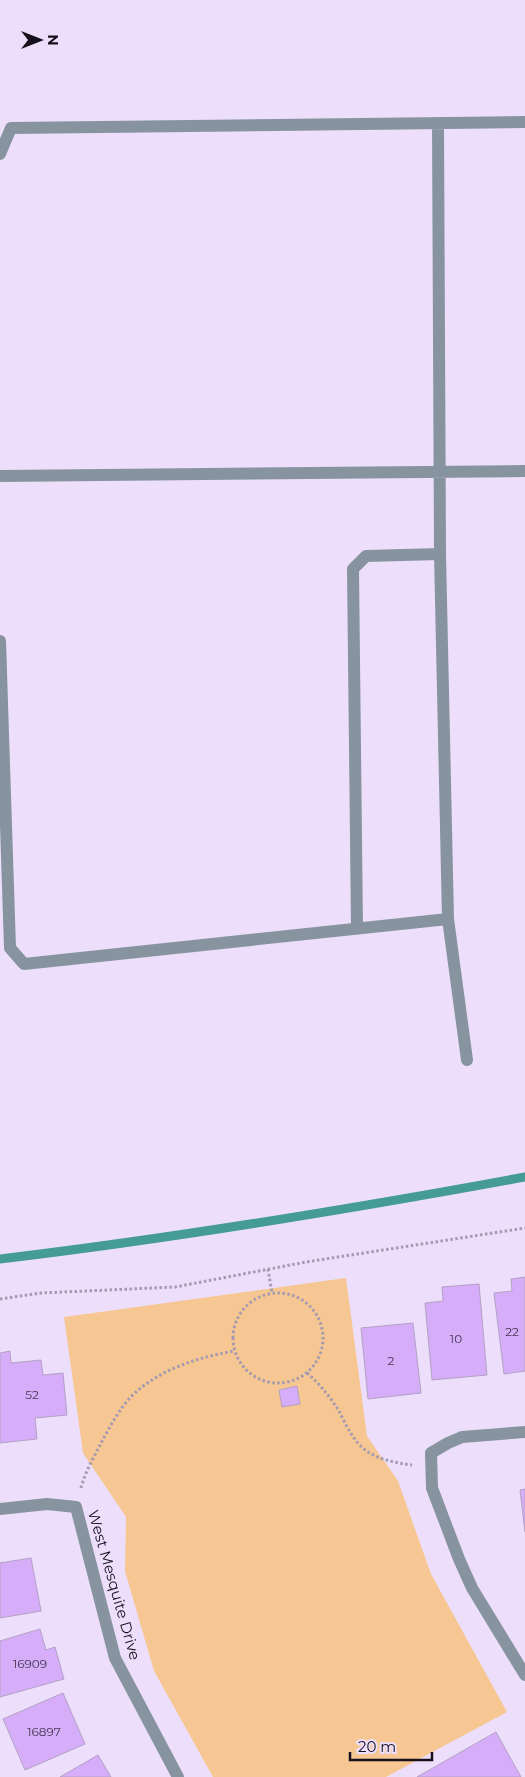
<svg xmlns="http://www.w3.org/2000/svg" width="525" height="1777" viewBox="0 0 525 1777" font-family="Montserrat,sans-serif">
<rect width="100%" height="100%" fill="#eddffb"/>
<path fill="#f7c793" d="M346 1278 367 1436 398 1481 431 1574 507 1712 386 1777H213L154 1671 125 1571 126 1517 83 1453 64 1317Z"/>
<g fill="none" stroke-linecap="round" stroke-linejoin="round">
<path stroke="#449b98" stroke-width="9" d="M0 1259C176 1238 351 1209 525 1177"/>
</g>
<path fill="#d5adf9" stroke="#b3a2c4" d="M525 1277V1371L504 1374 494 1293 512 1291 511 1279Z
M479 1284 487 1375 432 1380 425 1303 443 1301 442 1287Z
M413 1323 421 1393 368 1399 361 1328Z
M10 1351 11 1363 41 1360 43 1375 63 1373 67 1415 35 1418 37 1439 0 1443V1353Z
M297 1386 300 1404 282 1407 279 1390Z
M525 1489V1532L520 1490Z
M31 1558 41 1611 0 1618V1563Z
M40 1629 46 1650 55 1647 64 1679 0 1697V1641Z
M63 1693 85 1744 25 1770 3 1719Z
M496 1732 521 1777H417Z
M98 1755 111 1777H60Z"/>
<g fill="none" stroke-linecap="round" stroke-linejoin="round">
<path stroke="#a59ab0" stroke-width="3" stroke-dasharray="2.5 2.5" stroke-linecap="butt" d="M268 1269 272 1293
M233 1338a45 45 0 1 1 90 0a45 45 0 1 1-90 0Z
M0 1299 41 1293 175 1287 306 1262 525 1228
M307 1373C320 1384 330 1397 339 1411 346 1425 354 1443 368 1452 381 1460 396 1463 412 1465
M81 1488C85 1472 94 1457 101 1443 111 1425 121 1405 136 1392 163 1368 200 1357 234 1351"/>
<path stroke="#8794a0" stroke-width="12" d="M438 123 440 554 448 919 467 1060
M0 154 11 128 525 122
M0 476 525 471
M0 641 10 948 24 964 448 919
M357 928 353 569 366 556 440 554
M525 1432 462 1437 448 1443 431 1453 432 1488 459 1559 472 1588 525 1675
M0 1509 47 1504 76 1507 115 1658 178 1777"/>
</g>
<g text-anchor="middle" stroke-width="4" stroke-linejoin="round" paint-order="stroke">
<g font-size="12" fill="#463753">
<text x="512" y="1336">22</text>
<text x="456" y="1343">10</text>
<text x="391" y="1365">2</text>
<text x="32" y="1399">52</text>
<text x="30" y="1668">16909</text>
<text x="44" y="1736">16897</text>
</g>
<g font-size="15" fill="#16101c" stroke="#eddffb">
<text transform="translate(114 1585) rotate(74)" y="5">West Mesquite Drive</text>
</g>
</g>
<g transform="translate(40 40) rotate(90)" stroke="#eddffb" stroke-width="4" paint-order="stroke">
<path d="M0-4L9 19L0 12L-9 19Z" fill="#16101c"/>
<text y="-8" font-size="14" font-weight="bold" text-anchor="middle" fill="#16101c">N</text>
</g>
<path d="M350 1752v8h82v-8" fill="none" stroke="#16101c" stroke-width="2.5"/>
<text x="358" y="1752" font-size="15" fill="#16101c" stroke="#eddffb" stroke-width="4" paint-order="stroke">20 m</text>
</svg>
